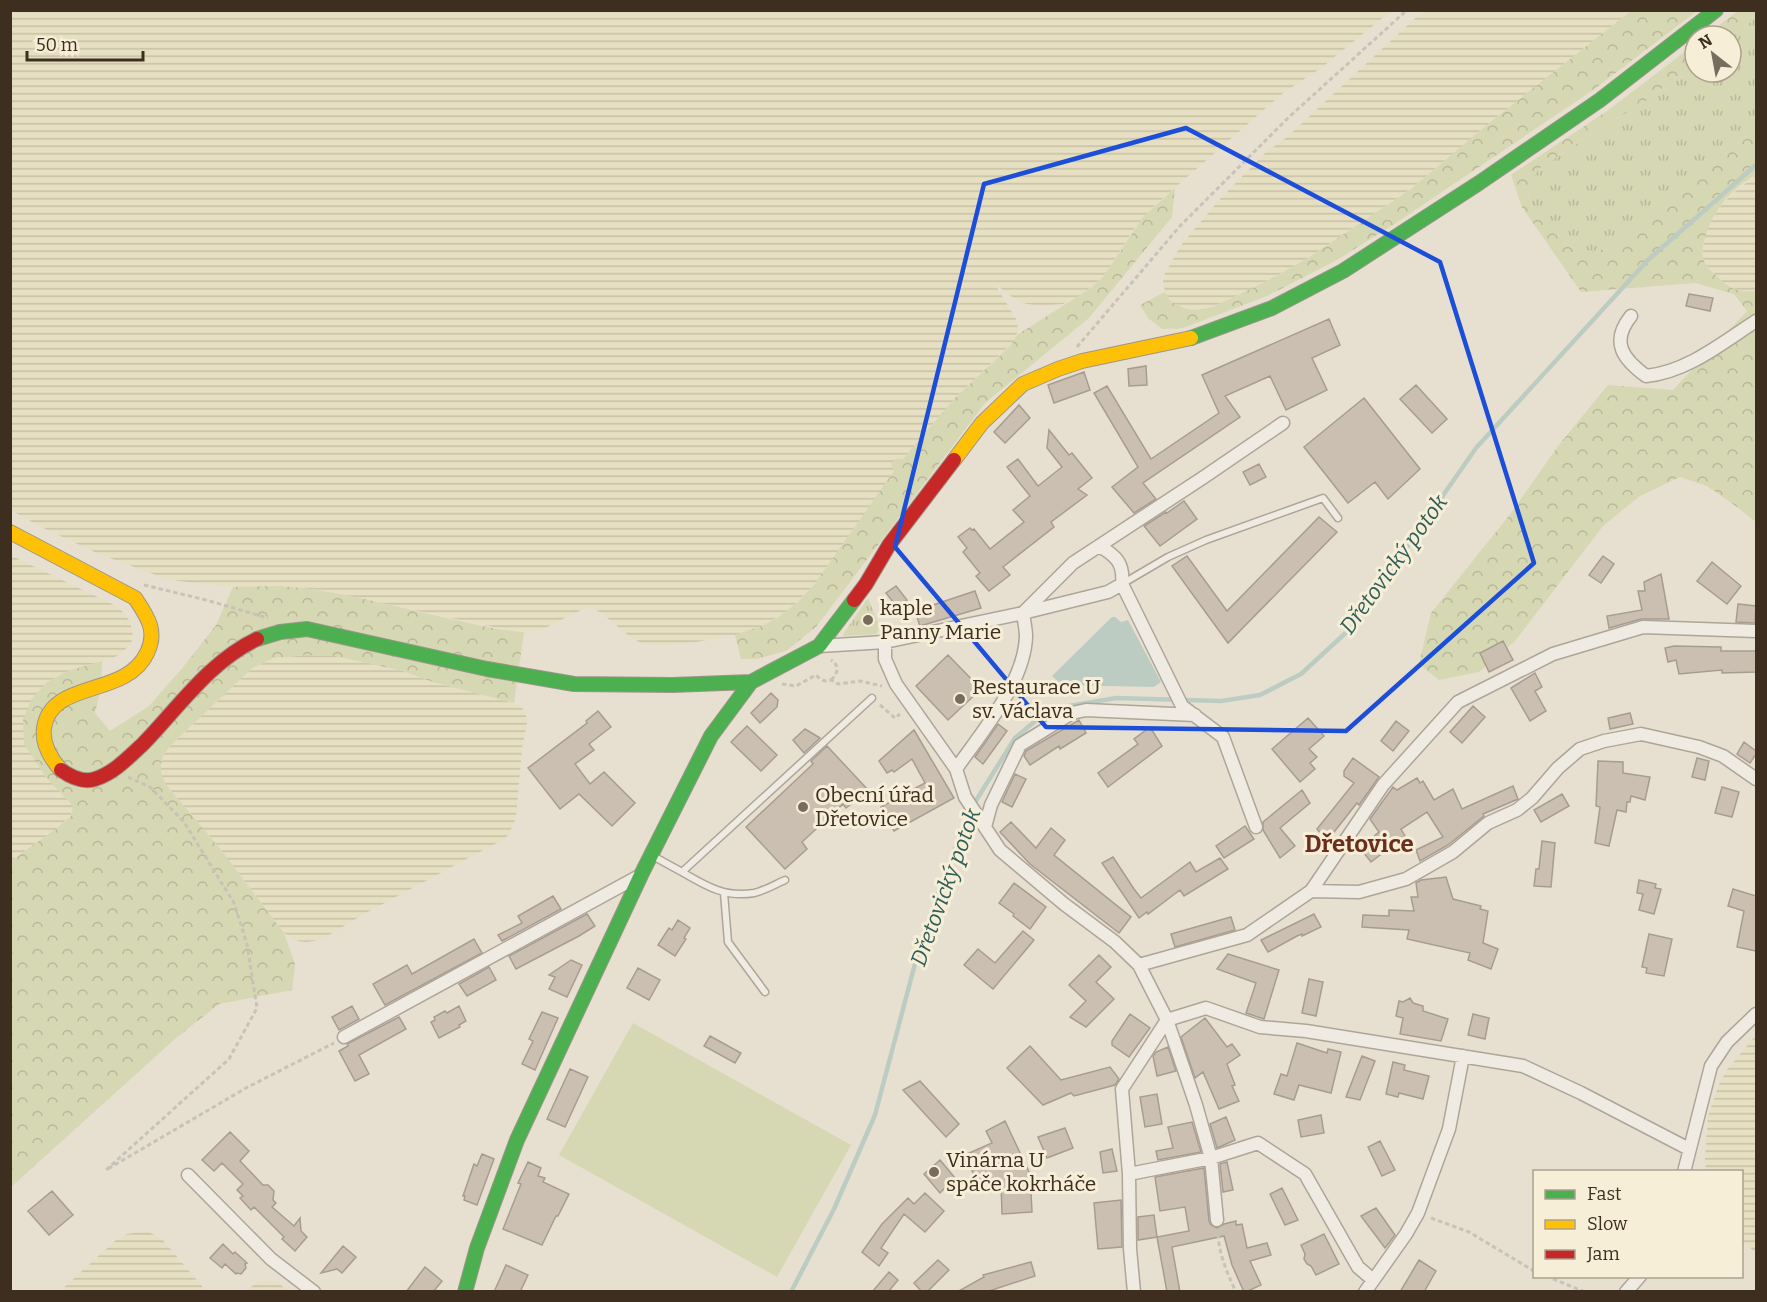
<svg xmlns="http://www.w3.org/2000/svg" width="1767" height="1302" viewBox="0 0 1767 1302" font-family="Bitter,serif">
<defs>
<pattern id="farmland-rules" width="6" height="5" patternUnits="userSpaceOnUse" patternTransform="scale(1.5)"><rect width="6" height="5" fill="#e6dfc2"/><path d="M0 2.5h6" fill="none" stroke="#c6c0a6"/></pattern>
<pattern id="grass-tufts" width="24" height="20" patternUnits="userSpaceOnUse" patternTransform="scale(1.5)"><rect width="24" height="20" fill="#d6d7b3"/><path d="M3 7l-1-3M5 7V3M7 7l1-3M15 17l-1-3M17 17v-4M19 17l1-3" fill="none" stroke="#b9b99a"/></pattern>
<pattern id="forest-crowns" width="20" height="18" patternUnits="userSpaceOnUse" patternTransform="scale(1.5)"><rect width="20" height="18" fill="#d6d7b3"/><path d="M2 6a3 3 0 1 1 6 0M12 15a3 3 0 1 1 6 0" fill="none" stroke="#b9b99a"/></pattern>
</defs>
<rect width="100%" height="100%" fill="#e7e0d1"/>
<path fill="url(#farmland-rules)" d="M1475 10 1631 11 1488 124 1411 189 1308 258 1269 280 1213 307 1195 310 1185 309 1170 301 1165 292 1163 282 1165 273 1181 245 1221 198 1265 153 1287 137 1423 11Z
M10 11H1391L1321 68 1283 93 1154 206 1134 229 1103 277 1083 294 1063 304 1039 306 1023 303 1012 297 995 284 1016 319 1018 329 1015 340 955 398 903 459 891 464 895 471 814 585 788 611 764 625 735 635 684 644 667 645H650L639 642 629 636 604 615 593 608 583 609 545 628 534 631H512L319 590 280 586 233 587 178 581 153 574 99 554 39 526 11 510Z
M1756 175V291L1749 292 1740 291 1721 281 1706 265 1703 258V246L1707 228 1718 209 1732 194Z
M10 555 112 604 120 609 130 621 133 636 131 643 121 654 110 659 68 671 65 797 73 806 71 815 57 828 11 861Z
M308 655 335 656 362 661 403 671 433 682 514 703 523 709 526 716 527 724 522 748 516 818 509 834 504 839 364 914 329 935 314 941 306 942 298 941 284 933 218 846 167 786 162 778 160 768 164 755 169 747 251 669 273 658Z
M1756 1035V1253L1742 1241V1172L1706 1171 1705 1159 1708 1116 1718 1087 1726 1071Z
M141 1232H149L162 1239 206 1291H60L117 1239 127 1234Z
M259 1281H271L278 1283 289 1291H245Z"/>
<path fill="url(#grass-tufts)" d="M1756 18V130L1701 172 1670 206 1655 218 1599 251 1584 252 1571 247 1551 231 1542 220 1535 211 1528 196 1530 181 1539 169 1599 129 1646 101 1695 62V72H1731V36Z
M868 598 879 625 877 634 842 636Z"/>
<path fill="url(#forest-crowns)" d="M1739 10 1756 11V18L1731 36H1705Z
M1631 11H1697L1593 90 1396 223 1337 260 1267 296 1183 328 1162 329 1148 318 1140 305 1165 292 1170 301 1186 309 1195 310 1213 307 1269 280 1308 258 1411 189 1488 124Z
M1695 44V62L1646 101 1599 129 1539 169 1530 181 1528 196 1535 211 1542 220 1551 231 1571 247 1584 252 1599 251 1655 218 1670 206 1701 172 1756 130V175C1732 188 1712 211 1705 238 1702 246 1701 257 1706 265 1709 270 1715 274 1719 278 1729 289 1742 293 1756 291V522L1737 507 1707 486 1680 477 1640 496 1603 526 1515 641 1479 672 1439 680 1419 664 1431 613 1511 513 1558 446 1608 385 1673 390 1747 311 1734 294 1695 283 1581 292 1522 207 1511 175 1607 111Z
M1175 188 1172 217 1089 318 985 403 816 627 786 651 757 659H741L735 635 764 625 777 618 798 602 814 585 894 471 891 464 895 459H903L955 398 1011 345 1017 335 1091 288 1103 277 1143 217Z
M280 586C340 590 397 608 456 620 478 625 501 631 524 632L514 703 433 682 403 671 335 656 308 655 273 658 251 669 169 747C159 761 158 771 167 786L218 846 284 933 295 964 292 990 219 1004 175 1039 11 1187V861L57 828 71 816 73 806 45 776 24 744 23 720 31 700 47 682 68 671 102 661 101 686 95 713 110 731 149 706 184 666 216 625 233 587Z"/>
<path fill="#d6d7b3" d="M633 1023 851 1145 777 1277 559 1155Z"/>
<path fill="#bcccc2" d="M1112 617H1115L1121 622 1128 620 1161 682 1154 687 1062 685 1052 676Z"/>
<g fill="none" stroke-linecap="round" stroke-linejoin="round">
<path stroke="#bcccc2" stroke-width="4.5" d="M791 1292 834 1209 875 1115 920 945 947 869 972 807 1015 738 1040 717 1069 706 1116 698 1221 701 1260 695 1301 674 1351 628 1476 448 1648 260 1756 165"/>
</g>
<path fill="#cbbfb2" stroke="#a89c90" stroke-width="1.5" d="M1689 294 1713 298 1710 311 1686 306Z
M1329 319 1340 345 1312 358 1327 390 1286 410 1270 376 1225 396 1240 417 1143 483 1156 499 1134 513 1112 487 1138 467 1094 393 1107 386 1151 459 1219 413 1202 375Z
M1146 366 1147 385 1129 386 1128 369Z
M1084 372 1090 390 1054 403 1048 385Z
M1416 385 1447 419 1432 433 1400 399Z
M1364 398 1420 469 1388 499 1375 482 1348 503 1304 447Z
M1019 405 1030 418 1005 443 994 432Z
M1049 430 1069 455 1072 453 1092 478 1078 489 1087 495 1051 522 1054 527 1003 567 1010 575 989 591 976 576 980 573 963 552 967 548 958 537 970 528 972 530 974 529 990 549 1024 522 1013 510 1030 496 1007 467 1018 459 1038 486 1062 467 1047 448Z
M1259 464 1266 477 1250 485 1243 472Z
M1184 501 1197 519 1160 546 1144 526 1166 512 1167 513Z
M1319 517 1337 532 1228 643 1172 566 1187 556 1227 611Z
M1603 556 1614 564 1601 583 1589 575Z
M1712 562 1741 586 1727 604 1697 581Z
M1661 574 1669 619H1641L1609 628 1607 616 1642 610 1638 591H1645L1644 582Z
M896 586 907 600 897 607 886 593Z
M975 591 981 608 920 626 915 611Z
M1738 604 1756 606 1755 623 1736 622Z
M1503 641 1513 660 1489 672 1480 653Z
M1674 646 1721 647V651H1756V672L1722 673V670L1679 674 1676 660 1668 662 1665 648Z
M948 655 981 689 948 720 916 686Z
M1535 673 1542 687 1535 691 1546 711 1530 721 1511 688Z
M771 693 778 700 777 707 760 723 751 713Z
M1473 706 1485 717 1462 743 1450 732Z
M598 711 611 727 589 744 594 750 575 764 590 784 604 772 635 803 612 826 579 794 560 809 528 768 587 723 586 721Z
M1630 713 1633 724 1610 729 1608 718Z
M1308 718 1324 736 1309 749 1317 757 1310 763 1315 769 1300 782 1272 749Z
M1079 720 1086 733 1060 749 1059 746 1030 765 1024 756 1026 751Z
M1396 721 1409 731 1393 751 1381 741Z
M998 724 1007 731 983 764 975 757Z
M747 726 777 755 761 771 731 742Z
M1150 727 1162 746 1108 787 1098 773 1138 744 1134 739Z
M805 729 820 738 804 753 793 740Z
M914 730 954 798 894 831 881 807 925 783 912 759 894 772 892 770 887 773 879 761Z
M1744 742 1756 751V754L1750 763 1737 754Z
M827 746 869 791 846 808 843 804 802 842 807 849 785 869 746 827 813 764 811 761Z
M1353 758 1379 777 1359 805 1357 803 1327 841 1317 829 1354 783 1344 776V771Z
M1697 758 1709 761 1705 780 1692 777Z
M1598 761 1623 762V773L1650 777 1645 800 1631 796 1630 802H1627L1626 812 1617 810 1609 846 1595 843 1600 807 1596 806Z
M1015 774 1026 779 1012 807 1002 802Z
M1417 778 1420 783 1423 781 1434 800 1453 789 1462 809 1513 786 1518 799 1483 814 1484 816 1448 845 1420 861 1416 850 1443 837 1427 812 1401 829 1405 836 1371 862 1360 848 1379 832 1370 819 1393 787 1397 790Z
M1722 787 1739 792 1732 817 1715 813Z
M1302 790 1310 803 1280 828 1295 846 1280 858 1263 830V822Z
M1562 794 1569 806 1541 822 1534 810Z
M1011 822 1036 848 1051 828 1065 840 1054 855 1131 917 1119 933 1030 864 1000 832Z
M1245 826 1254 839 1224 858 1216 846Z
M1542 841 1555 843 1551 887 1534 886 1536 869H1539Z
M1113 857 1134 889 1141 898 1190 862 1196 872 1220 858 1228 869 1184 896 1180 890 1148 914 1147 912 1139 918 1102 863Z
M1446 877 1453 899 1481 906 1480 909 1488 911 1483 943 1498 949 1491 969 1468 960 1470 953 1407 939 1409 930 1362 927 1363 915 1389 916V910L1414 911 1411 897H1418L1416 883 1421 880Z
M1639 880 1656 884 1655 888 1661 889 1654 914 1639 910 1643 894 1637 893Z
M1014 883 1046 907 1030 929 1013 916 1014 914 999 903Z
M1733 889 1756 896V951L1737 947 1744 911 1728 906Z
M553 896 561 909 502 941 498 935 522 923 518 916Z
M587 914 595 926 579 936 516 969 509 956Z
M1314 914 1321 927 1302 936V934L1297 936 1268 952 1261 940Z
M1231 917 1235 930 1175 947 1171 934Z
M678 920 690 928 684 938 686 939 675 956 658 945 669 928 672 930Z
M1023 931 1034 940 993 989 964 965 978 949 995 963Z
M1649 934 1672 939 1664 976 1646 973 1647 968 1642 967Z
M474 939 482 953 385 1005 373 984 407 965 412 974Z
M1228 954 1279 970 1264 1019 1246 1013 1256 983 1217 969Z
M1099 955 1111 967 1096 982 1114 999 1086 1027 1070 1017 1086 1001 1069 985Z
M571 960 582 965 567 997 549 989 555 977 549 975Z
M489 967 496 980 467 996 459 984Z
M638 968 660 980 649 1000 627 988Z
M1309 979 1323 982 1316 1016 1302 1013Z
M1410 998 1413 1003 1423 1006V1011L1448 1019 1441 1041 1400 1034 1403 1018 1396 1016 1399 1001 1403 1002Z
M352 1006 359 1019 339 1030 332 1017Z
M459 1006 466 1021 459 1025 460 1027 439 1038 431 1022 435 1020 434 1017 445 1011 447 1013Z
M542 1012 558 1018 535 1070 522 1064 533 1041 529 1039Z
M1130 1014 1150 1028 1129 1057 1112 1045V1041Z
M1473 1014 1489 1018 1485 1039 1468 1035Z
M399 1017 406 1029 359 1055 369 1074 355 1081 339 1051 348 1046 347 1044Z
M1205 1018 1227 1047 1232 1044 1240 1055 1227 1064 1235 1085 1232 1086 1239 1101 1219 1109 1203 1072 1195 1078 1181 1037Z
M710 1036 741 1053 735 1063 704 1046Z
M1297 1043 1327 1053 1328 1049 1341 1052 1331 1093 1299 1085 1294 1100 1274 1094 1281 1074 1287 1076Z
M1030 1046 1061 1080 1110 1067 1119 1079 1115 1085 1074 1096 1071 1093 1043 1105 1007 1068Z
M1168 1047 1176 1071 1157 1076 1153 1056 1156 1052Z
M1362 1056 1375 1061 1360 1100 1346 1097Z
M1393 1062 1405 1065 1404 1070 1429 1076 1423 1099 1399 1093 1398 1097 1386 1094Z
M570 1069 588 1077 565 1127 547 1119Z
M920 1081 959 1124 946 1137 903 1090Z
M1157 1094 1162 1124 1145 1127 1140 1097Z
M1321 1115 1324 1133 1301 1137 1298 1120Z
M1226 1117 1235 1140 1217 1148 1210 1124Z
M1005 1121 1030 1174 1032 1212 1002 1214 1001 1183 992 1187 989 1180 978 1184 967 1159V1154L992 1143 986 1131Z
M1192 1122 1201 1152 1158 1160 1156 1151 1173 1148 1168 1127Z
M1065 1128 1073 1148 1047 1158 1038 1137Z
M230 1132 249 1151 240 1161 263 1185H268L274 1191 273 1200 276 1203 272 1207 294 1226 300 1218 301 1231 307 1237 295 1251 282 1239 284 1237 254 1207 251 1210 240 1198 243 1196 237 1190 243 1184 222 1163 214 1171 202 1160Z
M1380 1141 1395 1170 1382 1176 1368 1147Z
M1112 1149 1117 1171 1103 1173 1100 1152Z
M482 1154 494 1159 477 1205 464 1200 465 1196H463L474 1164 477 1166Z
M940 1160 955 1178 940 1193 924 1174Z
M528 1162 541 1168 538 1176 545 1178 543 1182 569 1194 558 1216H556L542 1245 503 1229 521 1184 518 1183Z
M1227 1162 1233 1190 1223 1192 1220 1164Z
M1204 1168 1209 1221 1211 1225 1217 1228 1224 1224 1236 1221V1225L1242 1224 1247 1248 1267 1243 1271 1255 1250 1261 1261 1285 1246 1292H1244L1232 1265 1224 1236 1172 1247 1180 1292H1167L1157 1237 1189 1231 1185 1207 1160 1211 1155 1177Z
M1282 1188 1298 1220 1285 1225 1270 1194Z
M52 1191 73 1215 49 1235 28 1211Z
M925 1193 944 1211 925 1232 904 1214 881 1248 888 1253 879 1266 862 1252 882 1224 908 1198 914 1204Z
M1121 1200 1122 1247 1098 1249 1094 1203Z
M1376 1208 1395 1235 1385 1248 1361 1216Z
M1154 1215 1157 1237 1138 1240V1217Z
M1324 1234 1339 1264 1316 1275 1311 1266 1307 1264 1304 1259 1305 1254 1301 1245Z
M223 1244 233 1254 235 1252 247 1263 245 1264 246 1268 241 1274 237 1273 236 1274 225 1264 222 1268 210 1258Z
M343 1246 356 1257 342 1273 337 1269 321 1273Z
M938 1260 949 1270 927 1292H922L914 1283Z
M1419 1260 1436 1271 1424 1292H1400Z
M1031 1262 1035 1276 986 1292H957L984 1277 983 1275Z
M506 1265 528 1275 520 1292H494Z
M425 1267 442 1281 433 1292H406Z
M889 1272 898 1280 888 1292H872Z"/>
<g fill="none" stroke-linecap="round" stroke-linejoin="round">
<defs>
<path id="lane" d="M1122 584 1168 557 1206 540 1323 498 1338 518
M651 855 682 872 872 698
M682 872C706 886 725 898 754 893 764 891 776 884 785 880
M724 893 728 942 765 992"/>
<path id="street" d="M1631 316C1610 342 1623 359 1646 376 1687 372 1722 343 1756 321
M1099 546C1117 556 1124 564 1122 584
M885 642V659L896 684 956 769 965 797 1000 850 1064 904 1115 942 1139 965 1167 1020 1206 1008 1260 1027 1306 1031 1523 1066 1581 1093 1689 1149
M819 646 885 642 1023 613 1073 563 1204 477 1283 423
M956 769C981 733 1025 682 1026 636 1026 629 1024 621 1023 613L1108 592 1122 584 1182 706 1223 737 1256 827
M985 827 991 805 1020 745 1072 713 1086 710 1195 715
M1311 891 1359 892 1406 879 1453 852 1488 823 1517 810 1532 798 1558 768 1580 749 1604 741 1641 734 1699 747 1723 756 1756 779
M1139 965 1247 935 1311 891 1383 785 1458 702 1553 654 1643 627 1756 631
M1167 1020 1196 1105 1211 1158 1217 1220
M344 1037 641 875
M1684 1172 1711 1066 1727 1042 1756 1014
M1129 1174 1211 1158 1258 1143 1305 1174 1358 1267 1373 1280
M188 1175 271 1259 314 1292
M1134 1292 1130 1249 1129 1174 1122 1089 1167 1020
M1365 1292 1406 1234 1418 1213 1449 1129 1463 1056
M1626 1292 1640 1276"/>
<path id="fast" d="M1191 338 1272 308 1343 271 1479 183 1600 100 1716 10
M257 639 280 632 307 629 487 669 574 684 672 685 751 682
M465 1292 477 1248 517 1140 641 875 711 736 751 682 819 646 854 600"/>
<path id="slow" d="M954 460 982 423 1023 384 1058 369 1082 361 1191 338
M10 532 135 598C147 616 158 631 147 653 126 698 51 679 44 728 42 744 51 759 61 770"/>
<path id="jam" d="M854 600 866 584 889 545 954 460
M61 770C71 777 83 783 95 779 114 773 129 757 143 744 178 708 210 661 257 639"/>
</defs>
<use href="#lane" stroke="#ada599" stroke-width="9"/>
<use href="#street" stroke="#ada599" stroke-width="15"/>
<use href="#fast" stroke="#9c958a" stroke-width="16"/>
<use href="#slow" stroke="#9c958a" stroke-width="16"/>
<use href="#jam" stroke="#9c958a" stroke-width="16"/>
<path stroke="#c8c2b9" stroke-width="3" stroke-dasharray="4.5 3" stroke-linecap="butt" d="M1077 347 1180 226 1288 118 1407 10
M144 585 206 600 268 618
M831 680C838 674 840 665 831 660
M782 684 796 686 816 675 820 679 825 681 831 680 838 684 860 681 882 686
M880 705 895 718 900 714
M128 777 150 787 184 822 234 903 247 944 257 1008 229 1059 106 1170 246 1088 334 1043
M1431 1218 1469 1232 1534 1271
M1218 1234C1219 1254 1227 1273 1236 1292
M1546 1276 1585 1292"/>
<use href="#lane" stroke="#efebe3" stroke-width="6"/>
<use href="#street" stroke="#efebe3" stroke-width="12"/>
<use href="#fast" stroke="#4caf50" stroke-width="14"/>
<use href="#slow" stroke="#ffc107" stroke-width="14"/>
<use href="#jam" stroke="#c62828" stroke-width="14"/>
</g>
<path fill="none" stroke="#1d4ed8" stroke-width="4.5" stroke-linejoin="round" d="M1186 128 1440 262 1534 563 1346 731 1046 727 895 547 984 184Z"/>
<g fill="#786c5e" stroke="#f7eed8" stroke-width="2">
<circle cx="868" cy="620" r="6"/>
<circle cx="960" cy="699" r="6"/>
<circle cx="803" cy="807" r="6"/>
<circle cx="934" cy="1172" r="6"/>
</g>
<g text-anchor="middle" stroke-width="6" stroke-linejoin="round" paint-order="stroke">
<g font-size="21" fill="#3d2e20" stroke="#f7eed8" text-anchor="start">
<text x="880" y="615">kaple<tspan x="880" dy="24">Panny Marie</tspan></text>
<text x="972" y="694">Restaurace U<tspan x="972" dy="24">sv. Václava</tspan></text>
<text x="815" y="802">Obecní úřad<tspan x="815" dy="24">Dřetovice</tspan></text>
<text x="946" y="1167">Vinárna U<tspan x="946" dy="24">spáče kokrháče</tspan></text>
</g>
<g font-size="22" font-style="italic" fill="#2f5d5a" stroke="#f7eed8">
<text transform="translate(1393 564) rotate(-54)" y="8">Dřetovický potok</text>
<text transform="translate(945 887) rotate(-70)" y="8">Dřetovický potok</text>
</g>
<g font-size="24" font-weight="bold" fill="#6b2e1e" stroke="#f7eed8">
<text x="1359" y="852">Dřetovice</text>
</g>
</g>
<rect width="1767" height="1302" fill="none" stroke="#3d2e20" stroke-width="24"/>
<rect x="1533" y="1170" width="210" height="108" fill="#f7eed8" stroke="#ada18e" stroke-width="1.5"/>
<rect x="1545" y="1190" width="30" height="9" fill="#4caf50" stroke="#ada18e" stroke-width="1.5"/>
<text x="1587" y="1200" font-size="18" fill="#3d2e20">Fast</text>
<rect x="1545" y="1220" width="30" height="9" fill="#ffc107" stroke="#ada18e" stroke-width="1.5"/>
<text x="1587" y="1230" font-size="18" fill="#3d2e20">Slow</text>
<rect x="1545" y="1250" width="30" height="9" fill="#c62828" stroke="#ada18e" stroke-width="1.5"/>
<text x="1587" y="1260" font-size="18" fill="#3d2e20">Jam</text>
<g transform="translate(1713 54) rotate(329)"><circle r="28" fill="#f7eed8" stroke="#ada18e" stroke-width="1.5"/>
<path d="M0-4.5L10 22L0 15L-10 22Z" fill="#786c5e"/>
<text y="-9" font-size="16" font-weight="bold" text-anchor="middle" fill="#3d2e20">N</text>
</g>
<path d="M27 51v9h116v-9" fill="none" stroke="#3d2e20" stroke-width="3"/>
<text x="36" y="51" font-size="18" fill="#3d2e20" stroke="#f7eed8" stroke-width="4.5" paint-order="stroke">50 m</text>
</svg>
